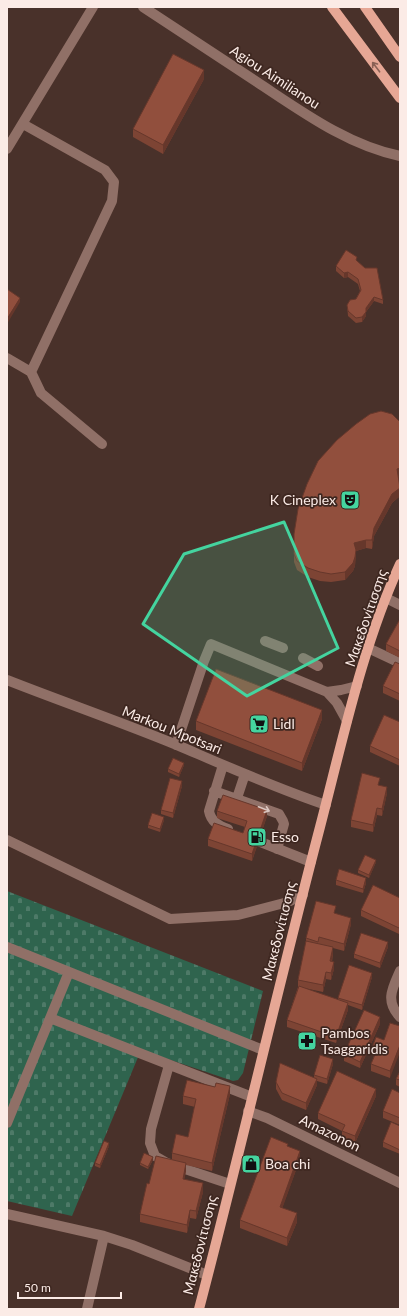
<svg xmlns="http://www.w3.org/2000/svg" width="407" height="1316" viewBox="0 0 407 1316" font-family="Lato,sans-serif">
<defs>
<pattern id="cemetery-stones" width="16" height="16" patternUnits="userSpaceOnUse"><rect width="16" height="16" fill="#2f644e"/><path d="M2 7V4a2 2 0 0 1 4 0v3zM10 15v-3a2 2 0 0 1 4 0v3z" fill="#4e7a68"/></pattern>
</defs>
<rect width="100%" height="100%" fill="#49312a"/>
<path fill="url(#cemetery-stones)" d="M7 891 263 991 243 1073 238 1080 233 1081 141 1050 72 1216 7 1201Z"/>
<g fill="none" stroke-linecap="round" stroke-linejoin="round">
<path stroke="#907067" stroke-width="10" d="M143 7C181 32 219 57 257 82 301 111 347 145 400 156
M23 124 105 170 114 182 112 201 31 372
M7 149 93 7
M7 358 31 372 41 393 102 444
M386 598 400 605
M265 641 283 648
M368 648 400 663
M303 658 318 666
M7 680C63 702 121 722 177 745 226 766 275 788 326 805
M327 692 341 690 357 686
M176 745 204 661 211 644 327 692 337 703 347 721
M223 765 209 811C211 822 219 826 228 829
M214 791 279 814 283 821 284 824 277 849
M237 798 245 774
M7 840 170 919 238 915 288 902 303 895
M258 841 311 862
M7 947 263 1050
M400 971C392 989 385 1001 400 1017
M50 1018 252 1097
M169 1065 151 1129 150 1143 155 1156 167 1163 230 1184
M248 1111 267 1118 400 1183
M7 1123 69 972
M7 1214 104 1236 132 1245 207 1275
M87 1309 104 1236"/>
<path stroke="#e6a795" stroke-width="10" d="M332 7 400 98
M365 7 400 57
M199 1309C241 1149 278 987 320 827 343 739 362 647 400 564"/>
</g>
<path fill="#7d4434" d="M204 79 163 154 133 137V129Z
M357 261 383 300V304L374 301 366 312V316L362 322 356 323 348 316 347 305 356 299 360 291 358 284 348 277 344 278 336 271V266Z
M400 422V476L398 477 399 482 400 485V496L392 503 374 536 372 549 366 548 356 551 355 566 353 571 345 580 331 582 320 581 308 577 297 570 294 562V534Z
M400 619V658L386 651V644Z
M400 664V701L383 693V686Z
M322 719 302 771 196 730V721Z
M400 722V766L370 752V746Z
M184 765 179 777 168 772V769Z
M379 785 387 793 382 816 377 815 373 832 351 827V820Z
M182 786 173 818 161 814V810Z
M217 811 267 816 252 861 208 846V839L243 833 245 827 217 818Z
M164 820 160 832 148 828V825Z
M376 862 369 878 358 873V870Z
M336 880 366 883 363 893 336 885Z
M400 898V932L399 934 361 916V910Z
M335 913 351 924 344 951 333 948V954L332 962 334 969 331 980 326 979 323 992 304 988 338 1000V998L372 977 362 1010 348 1005V1010L336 1043 287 1027V1020L298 987V980L306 942V938Z
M388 947 380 968 354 958V954Z
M390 1023V1078L371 1071V1064L374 1056 372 1055V1048L384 1040Z
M380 1024 360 1068 344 1061V1054Z
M333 1064 327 1084 317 1081V1085L306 1110 282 1100 276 1089V1082L314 1078V1075Z
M400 1071V1087L396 1085V1079Z
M400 1093V1125L383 1118V1111Z
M230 1094 212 1171 186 1165V1171L184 1179 203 1192 196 1219 190 1218 187 1233 140 1222V1214L172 1160V1153L188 1137 195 1107 183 1104V1096Z
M376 1096 355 1143 342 1137V1131L318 1119V1113Z
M400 1126V1154L383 1147V1142Z
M109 1146 100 1168 95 1166V1163Z
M288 1146 300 1159 282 1208 297 1222 287 1246 240 1228V1220Z
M153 1160 148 1169 140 1165V1163Z"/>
<path fill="#66372b" d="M204 70V79L163 154V145Z
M348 272V277L344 278V273Z
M374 297V301L366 312V308Z
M20 298V302L7 324V319Z
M366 312V316L362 322V317Z
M400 468V476L397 477V469Z
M400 488V496L392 503 374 536 372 549V540L374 528 392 494Z
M366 540V548L356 551 355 566 353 571 345 580V572L354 543Z
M322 710V719L302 771V763Z
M184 763V765L179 777V774Z
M182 781V786L173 818V813Z
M387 787V793L382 816V809Z
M377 808V815L373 832V825Z
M267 810V816L252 861V854Z
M164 817V820L160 832V829Z
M376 860V862L369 878V875Z
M366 878V883L363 893V889Z
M351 918V924L344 951V944Z
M400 926V932L399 934V928Z
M388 942V947L380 968V963Z
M333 947V954L330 968V961Z
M334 962V969L331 980V973Z
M326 972V979L323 992V985Z
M372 973V977L362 1010V1005Z
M348 1003V1010L336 1043V1037Z
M380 1017V1024L360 1068V1062Z
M400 1045V1052L390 1078V1071Z
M333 1059V1064L327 1084V1079Z
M317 1079V1085L306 1110V1103Z
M230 1086V1094L212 1171V1163Z
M376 1089V1096L355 1143V1136Z
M109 1143V1146L100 1168V1165Z
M300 1151V1159L280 1215V1207Z
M153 1157V1160L148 1169V1167Z
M186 1163V1171L183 1187V1179Z
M203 1183V1192L196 1219V1211Z
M190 1210V1218L187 1233V1225Z
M297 1213V1222L287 1246V1238Z"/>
<path fill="#914f3d" stroke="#66372b" d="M173 54 204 70 163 145 133 129Z
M346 250 357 257 356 260 365 268H377L383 300 374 297 366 308V312L362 317 356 318 348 311 347 305 350 300 356 299 361 290 358 279 348 272 344 273 336 266Z
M7 289 20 298 7 319Z
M381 411 392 414 400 422V468L397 469 400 488 392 494 374 528 372 540H366L354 543 356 550 355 557 353 563 345 572 331 574 320 572 308 568 297 561 294 554V534L298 509 307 484 318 461 337 440 356 424 370 414Z
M400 619V651L386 644Z
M395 662 400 664V694L383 686Z
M216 669 322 710 302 763 196 721Z
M384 715 400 722V760L370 746Z
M173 758 184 763 179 774 168 769Z
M362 773 380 778 378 785 387 787 382 809 377 808 373 825 351 820Z
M170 778 182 781 173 813 161 810Z
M223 795 267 810 252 854 208 839 214 823 243 833 247 821 217 811Z
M152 813 164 817 160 829 148 825Z
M365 855 376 860 369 875 358 870Z
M339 869 366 878 363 889 336 880Z
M373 885 400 898V926L399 928 361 910Z
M316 901 336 906 334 913 351 918 344 944 319 937 318 942 306 938Z
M361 933 388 942 380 963 354 954Z
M306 941 333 947 330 961 334 962 331 973 326 972 323 985 298 980Z
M349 965 372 973 362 1005 338 998Z
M299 986 348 1003 336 1037 287 1020Z
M364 1010 380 1017 360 1062 344 1054Z
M390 1023 400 1026V1045L390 1071 371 1064 377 1050 372 1048 376 1037 384 1040Z
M320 1055 333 1059 327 1079 314 1075Z
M280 1063 317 1079 306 1103 282 1093 276 1082Z
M337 1071 376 1089 355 1136 342 1131 345 1125 318 1113Z
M400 1071V1080L396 1079Z
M187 1080 215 1087 216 1083 230 1086 212 1163 172 1153 176 1134 188 1137 196 1099 183 1096Z
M392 1089 400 1093V1118L383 1111Z
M391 1122 400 1126V1150L383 1142Z
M271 1137 288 1144 287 1146 300 1151 280 1207 297 1213 287 1238 240 1220Z
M104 1141 109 1143 100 1165 95 1163Z
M144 1153 153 1157 148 1167 140 1163Z
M156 1156 186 1163 183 1179 203 1183 196 1211 190 1210 187 1225 140 1214 147 1183 149 1184Z"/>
<defs><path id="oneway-shaft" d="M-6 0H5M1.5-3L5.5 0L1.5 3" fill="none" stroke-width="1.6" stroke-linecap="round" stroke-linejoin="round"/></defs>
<use stroke="#8a6155" href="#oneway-shaft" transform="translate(376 67) rotate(-127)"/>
<use stroke="#dbc6c0" href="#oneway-shaft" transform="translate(264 809) rotate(21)"/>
<path fill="#44d49f" fill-opacity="0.2" stroke="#44d49f" stroke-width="3" stroke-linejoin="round" d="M284 522 338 648 247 696 143 624 184 554Z"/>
<defs>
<symbol id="theatre-square" viewBox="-11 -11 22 22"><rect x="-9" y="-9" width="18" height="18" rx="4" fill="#44d49f" stroke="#3e2720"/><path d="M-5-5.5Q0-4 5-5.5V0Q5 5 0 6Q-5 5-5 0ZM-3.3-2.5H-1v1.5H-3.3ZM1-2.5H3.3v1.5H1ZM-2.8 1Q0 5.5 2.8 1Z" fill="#111"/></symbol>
<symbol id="supermarket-square" viewBox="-11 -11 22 22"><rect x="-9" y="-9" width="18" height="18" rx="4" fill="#44d49f" stroke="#3e2720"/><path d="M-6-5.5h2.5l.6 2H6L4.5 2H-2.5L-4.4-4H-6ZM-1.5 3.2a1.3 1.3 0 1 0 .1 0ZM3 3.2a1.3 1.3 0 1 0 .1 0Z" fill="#111"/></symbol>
<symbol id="fuel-square" viewBox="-11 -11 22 22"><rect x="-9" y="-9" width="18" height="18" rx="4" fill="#44d49f" stroke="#3e2720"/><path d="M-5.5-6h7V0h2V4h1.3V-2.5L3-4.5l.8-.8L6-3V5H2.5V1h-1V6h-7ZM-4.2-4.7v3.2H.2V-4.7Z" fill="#111"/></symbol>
<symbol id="pharmacy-square" viewBox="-11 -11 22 22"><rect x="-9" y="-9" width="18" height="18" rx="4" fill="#44d49f" stroke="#3e2720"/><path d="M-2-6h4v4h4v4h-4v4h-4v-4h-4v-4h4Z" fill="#111"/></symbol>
<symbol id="shop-square" viewBox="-11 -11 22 22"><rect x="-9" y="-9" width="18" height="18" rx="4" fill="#44d49f" stroke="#3e2720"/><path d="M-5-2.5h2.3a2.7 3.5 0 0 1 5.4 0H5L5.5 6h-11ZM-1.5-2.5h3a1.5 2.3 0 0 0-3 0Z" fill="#111"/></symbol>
</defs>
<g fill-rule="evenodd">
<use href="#theatre-square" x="339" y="489" width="22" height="22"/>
<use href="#supermarket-square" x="248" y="713" width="22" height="22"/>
<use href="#fuel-square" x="246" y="826" width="22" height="22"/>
<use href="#pharmacy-square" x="296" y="1030" width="22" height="22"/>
<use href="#shop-square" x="240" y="1153" width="22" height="22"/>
</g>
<g text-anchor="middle" stroke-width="3.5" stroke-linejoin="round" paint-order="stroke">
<g font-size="14" fill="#fbebe6" stroke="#3e2720">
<text transform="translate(275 77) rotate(33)" y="5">Agiou Aimilianou</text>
<text transform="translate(366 618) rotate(-71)" y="5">Μακεδονίτισσης</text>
<text transform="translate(172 730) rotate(22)" y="5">Markou Mpotsari</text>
<text transform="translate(279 931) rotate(-76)" y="5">Μακεδονίτισσης</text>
<text transform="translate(330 1133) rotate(26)" y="5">Amazonon</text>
<text transform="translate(200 1245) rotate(-76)" y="5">Μακεδονίτισσης</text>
</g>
<g font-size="14" fill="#fbebe6" stroke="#3e2720" text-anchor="start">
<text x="336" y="505" text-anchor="end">K Cineplex</text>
<text x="273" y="729">Lidl</text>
<text x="271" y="842">Esso</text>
<text x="321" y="1038">Pambos<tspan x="321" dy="16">Tsaggaridis</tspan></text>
<text x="265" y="1169">Boa chi</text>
</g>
</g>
<rect width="407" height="1316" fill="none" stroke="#fbebe6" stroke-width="16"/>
<path d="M18 1292v6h103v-6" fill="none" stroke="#fbebe6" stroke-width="2"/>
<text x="24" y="1292" font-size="12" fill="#fbebe6" stroke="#3e2720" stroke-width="3" paint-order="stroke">50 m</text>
</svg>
